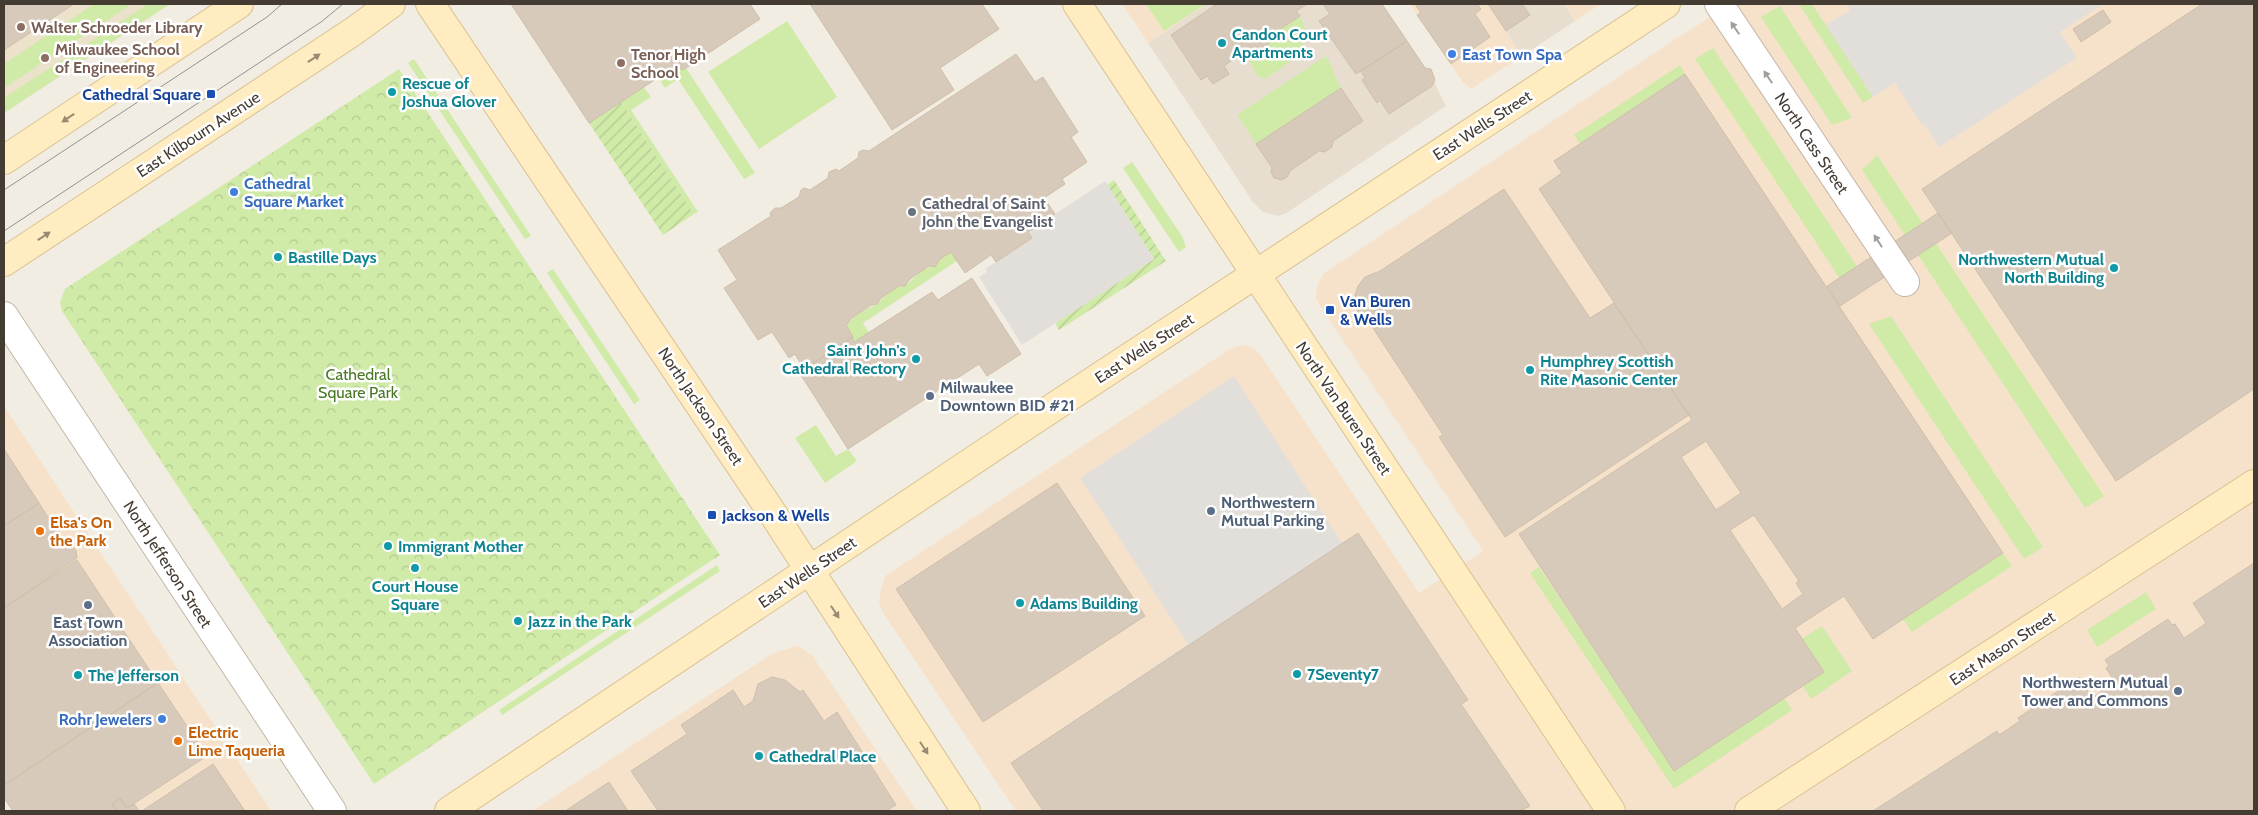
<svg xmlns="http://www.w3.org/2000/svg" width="2258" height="815" viewBox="0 0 2258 815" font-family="Cabin,sans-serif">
<defs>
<pattern id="park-crowns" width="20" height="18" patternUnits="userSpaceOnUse" patternTransform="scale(1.25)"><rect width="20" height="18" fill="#d0eaa8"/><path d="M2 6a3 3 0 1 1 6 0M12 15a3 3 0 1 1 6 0" fill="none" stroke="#b4ca91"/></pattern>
<pattern id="garden-furrows" width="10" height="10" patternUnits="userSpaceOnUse" patternTransform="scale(1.25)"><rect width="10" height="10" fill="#d0eaa8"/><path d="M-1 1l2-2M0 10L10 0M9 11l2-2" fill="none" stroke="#b4ca91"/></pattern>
</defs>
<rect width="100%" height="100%" fill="#f2ede2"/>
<path fill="#e7ded0" d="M1206 4H1382L1425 68 1431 69 1433 73 1434 82 1446 106 1285 214 1278 216 1263 212 1253 202 1148 43Z
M1488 4H1564L1575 21 1522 56Z"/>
<path fill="#f6e2cb" d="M1122 4H1206L1148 43Z
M1410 4H1488L1522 56 1471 89 1462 81Z
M1564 4H1601L1575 21Z
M1731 4H2254V811H1016L882 611 879 602 880 594 885 576 1230 349 1243 345 1254 348 1259 353 1419 593 1483 551 1321 307 1316 299 1317 286 1323 274 1677 38Z
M4 406 271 811H13L4 798Z
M798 646 812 655 917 811H532L773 653Z"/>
<path fill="#ece1cb" d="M4 4H170L4 113Z"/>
<path fill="#d0eaa8" d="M94 4H132L4 88V64Z
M148 4H170L4 113V98Z
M1146 4H1206L1164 31Z
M1799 4H1812L1873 97 1863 103Z
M1780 6 1852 118 1832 125 1761 17Z
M1300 16C1318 50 1288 63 1265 79L1257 76 1245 51 1249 49 1255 57 1270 47 1265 39Z
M787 21 837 97 759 149 708 72Z
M1713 48 1866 280 1852 297 1695 59Z
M1326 56C1333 67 1335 79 1341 88L1256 144 1237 115Z
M414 59 531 236 525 239 408 63Z
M678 64 686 68 755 173 744 179 678 79 665 88 658 78Z
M1680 65 1685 74 1580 144 1574 135Z
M644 87 651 97 631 110 698 212 694 214 621 102Z
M1877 155 2104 496 2085 508 1862 170Z
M1132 162 1182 236 1186 247 1179 252 1123 168Z
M951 252 957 261 863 323 869 333 854 342 846 325C857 314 863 310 877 304 885 296 893 286 905 286 914 279 922 266 935 267L940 259Z
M553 269 640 400 634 404 547 273Z
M1891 316 2043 547 2024 559 1869 324Z
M816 425 836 456 848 449 857 461 825 483 795 438Z
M2003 553 2012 566 1912 632 1903 619Z
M717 565 720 571 502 715 499 710Z
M1539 567 1674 771 1784 698 1792 710 1674 789 1530 573Z
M2146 592 2156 609 2097 647 2087 630Z
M1822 626 1852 671 1811 699 1803 686 1802 639Z"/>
<path fill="url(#park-crowns)" d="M399 69 720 555 374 784 62 311 60 302 65 289Z"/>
<path fill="url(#garden-furrows)" d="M621 102 694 214 663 235 589 123Z
M1114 180 1166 261 1059 330 1055 323 1154 259 1107 185Z"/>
<path fill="#e2dfdb" d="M1846 4H2103L2060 32 2077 58 1939 147 1925 125H1922L1895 83 1873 97 1826 25 1850 10Z
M1105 181 1154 259 1022 345 979 277 987 272 985 269 1032 238 1028 232Z
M1234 376 1342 543 1358 533 1468 700 1289 811H1043L1011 763 1188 644 1080 478Z"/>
<path fill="#d7caba" stroke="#cfbfaa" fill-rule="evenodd" d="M4 4H74L4 50Z
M511 4H750L760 19 686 68 682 70 678 64 676 66 589 123Z
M810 4H982L999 29 940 68 954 90 892 130Z
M1217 4H1307L1296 11 1300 16 1265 39 1270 47 1254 57 1249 49 1245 51 1224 66 1229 74 1213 84 1207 76 1201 80 1171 35Z
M1323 4H1382L1407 41 1356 74 1319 21 1330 14Z
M1415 4H1477L1481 9 1475 14 1490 37 1451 64 1417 15 1421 13Z
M1488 4H1522L1530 15 1506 31Z
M2202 4H2254V389L2116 481 1922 189Z
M2103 10 2111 22 2081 42 2073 29Z
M1407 41 1425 68 1431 69 1435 80 1432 86 1389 114 1380 100 1377 103 1375 100 1362 80 1365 78 1361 71Z
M1016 54 1035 82 1043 77 1078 132 1071 137 1087 162 1062 179 1065 184 1044 198 1055 214 1028 232 1032 238 996 262 991 255 965 273 951 252 940 259 935 267 929 266 910 279 905 286H899L881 298 877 304 871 305 852 318 846 325 853 337 804 369 795 354 789 358 772 332 758 340 724 288 737 280 718 250 771 216 770 213 775 208H781L799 197 801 190 804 188 810 190 828 178 829 172 836 169 839 171 858 158 859 152 863 150 869 151Z
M1685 74 2003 553 1873 639 1844 596 1824 609 1795 628 1824 672 1674 771 1519 534 1692 420 1539 189 1562 173 1554 161ZM1706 441 1741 493 1716 510 1681 457ZM1754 515 1799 581 1796 583 1803 594 1782 609 1730 530Z
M1341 88 1363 121 1333 141 1332 147 1325 152 1319 151 1290 171 1287 177 1282 180 1274 178 1271 172 1272 168 1256 144Z
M1504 189 1590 318 1614 303 1689 415 1505 537 1439 437 1443 435 1371 325 1359 315 1355 305V295L1358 286 1365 277 1380 271Z
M1938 213 1952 233 1840 306 1827 286Z
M972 278 1021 354 987 376 979 364 848 449 799 372 852 337 854 342 932 292 938 300Z
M4 449 39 503 4 526Z
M1057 483 1145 616 983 722 896 589Z
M39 503 47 516 53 517 56 520 60 526 59 533 65 542 72 544 76 551 77 558 4 608V526Z
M1358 533 1468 700 1461 704 1530 806 1520 811H1043L1011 763Z
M77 560 158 683 4 785V608Z
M2254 563V811H1873L1997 731 1999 735 2020 721 2018 718 2079 677 2092 698 2115 682 2106 668 2109 666 2105 660 2168 619 2172 625 2175 624 2184 638 2201 627 2206 623 2193 603Z
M772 677 785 680 800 692 803 690 824 721 837 712 896 805 886 811H658L631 771 687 734 681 725 733 690 744 707 753 701 758 684Z
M158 683 207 756 127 808 120 798 112 804 117 811H13L4 798V785Z
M213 764 245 811H142Z
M609 782 628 811H565L597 790Z
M120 798 127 808 134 804 139 811H117L112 804Z"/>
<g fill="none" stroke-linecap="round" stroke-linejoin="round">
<defs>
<path id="street" d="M1719 4 1905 282
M4 316 332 811"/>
<path id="secondary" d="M430 4 777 520 966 811
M1077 4 1611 811
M4 160 239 4
M4 262 354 31 391 4
M449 811 1031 422 1666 4
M1749 811 2254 484"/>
</defs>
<use href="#street" stroke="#c1b7a8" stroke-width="30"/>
<use href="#secondary" stroke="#d9c191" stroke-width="30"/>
<use href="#street" stroke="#fff" stroke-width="28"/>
<use href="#secondary" stroke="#ffecc0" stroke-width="28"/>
<path stroke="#939393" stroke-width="1" d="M4 190 267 17 282 4
M4 231 321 22 343 4"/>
</g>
<defs><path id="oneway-solid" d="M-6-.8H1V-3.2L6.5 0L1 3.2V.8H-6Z" transform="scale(1.25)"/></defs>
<g fill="#a29e99">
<use href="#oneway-solid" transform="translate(1735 28) rotate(-124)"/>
<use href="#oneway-solid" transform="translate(1768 77) rotate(-124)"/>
<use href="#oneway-solid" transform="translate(1878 241) rotate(-123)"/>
</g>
<g fill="#988b72">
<use href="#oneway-solid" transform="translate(314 58) rotate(-34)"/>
<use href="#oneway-solid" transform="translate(68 118) rotate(146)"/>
<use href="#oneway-solid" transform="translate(44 236) rotate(-33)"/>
<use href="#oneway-solid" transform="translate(835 612) rotate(57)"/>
<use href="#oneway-solid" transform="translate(924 748) rotate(57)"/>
</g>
<g fill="#8d6e63" stroke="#fff" stroke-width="2">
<circle cx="21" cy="27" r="5"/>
<circle cx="45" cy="58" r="5"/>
<circle cx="621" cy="63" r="5"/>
</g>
<g fill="#0f9aa8" stroke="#fff" stroke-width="2">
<circle cx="1222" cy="43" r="5"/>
<circle cx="392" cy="92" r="5"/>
<circle cx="278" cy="257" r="5"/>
<circle cx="2114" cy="268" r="5"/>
<circle cx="916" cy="359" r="5"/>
<circle cx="1530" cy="370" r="5"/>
<circle cx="388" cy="546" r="5"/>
<circle cx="415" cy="568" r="5"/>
<circle cx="1020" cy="603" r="5"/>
<circle cx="518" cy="621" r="5"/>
<circle cx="1297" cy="674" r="5"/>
<circle cx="78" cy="675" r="5"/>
<circle cx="759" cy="756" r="5"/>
</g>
<g fill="#3f7fe0" stroke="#fff" stroke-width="2">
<circle cx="1452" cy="54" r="5"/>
<circle cx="234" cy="192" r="5"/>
<circle cx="162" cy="719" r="5"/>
</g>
<g fill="#1a4fb4" stroke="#fff" stroke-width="2">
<rect x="206" y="89" width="10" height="10" rx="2.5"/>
<rect x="1325" y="305" width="10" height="10" rx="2.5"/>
<rect x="707" y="510" width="10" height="10" rx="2.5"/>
</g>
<circle fill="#6b7280" stroke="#fff" stroke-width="2" cx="912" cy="212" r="5"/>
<g fill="#5c6f8a" stroke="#fff" stroke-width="2">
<circle cx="930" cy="396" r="5"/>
<circle cx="1211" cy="511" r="5"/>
<circle cx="88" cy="605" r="5"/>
<circle cx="2178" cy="691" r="5"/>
</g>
<g fill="#e8710a" stroke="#fff" stroke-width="2">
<circle cx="40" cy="531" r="5"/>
<circle cx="178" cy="741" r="5"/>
</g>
<g text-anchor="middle" stroke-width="5" stroke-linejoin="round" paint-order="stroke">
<g font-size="16" font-weight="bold" fill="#785e54" stroke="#fff" text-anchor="start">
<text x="31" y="33">Walter Schroeder Library</text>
<text x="55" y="55">Milwaukee School<tspan x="55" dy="18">of Engineering</tspan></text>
<text x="631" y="60">Tenor High<tspan x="631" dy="18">School</tspan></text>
</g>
<g font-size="16" font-weight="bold" fill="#0d838f" stroke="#fff" text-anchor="start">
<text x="1232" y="40">Candon Court<tspan x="1232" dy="18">Apartments</tspan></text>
<text x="402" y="89">Rescue of<tspan x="402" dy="18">Joshua Glover</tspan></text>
<text x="288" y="263">Bastille Days</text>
<text x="2104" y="265" text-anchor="end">Northwestern Mutual<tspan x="2104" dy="18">North Building</tspan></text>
<text x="906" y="356" text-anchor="end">Saint John's<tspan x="906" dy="18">Cathedral Rectory</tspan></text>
<text x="1540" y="367">Humphrey Scottish<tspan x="1540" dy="18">Rite Masonic Center</tspan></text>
<text x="398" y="552">Immigrant Mother</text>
<text x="415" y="592" text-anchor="middle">Court House<tspan x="415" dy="18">Square</tspan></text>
<text x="1030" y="609">Adams Building</text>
<text x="528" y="627">Jazz in the Park</text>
<text x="1307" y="680">7Seventy7</text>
<text x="88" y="681">The Jefferson</text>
<text x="769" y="762">Cathedral Place</text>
</g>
<g font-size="16" font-weight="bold" fill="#366cbe" stroke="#fff" text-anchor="start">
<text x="1462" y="60">East Town Spa</text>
<text x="244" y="189">Cathedral<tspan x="244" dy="18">Square Market</tspan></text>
<text x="152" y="725" text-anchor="end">Rohr Jewelers</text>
</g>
<g font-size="16" font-weight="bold" fill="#164399" stroke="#fff" text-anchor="start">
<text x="201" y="100" text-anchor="end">Cathedral Square</text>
<text x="1340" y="307">Van Buren<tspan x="1340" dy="18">&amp; Wells</tspan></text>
<text x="722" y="521">Jackson &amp; Wells</text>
</g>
<g font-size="16" fill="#443c33" stroke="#fff">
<text transform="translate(1482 125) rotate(-33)" y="6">East Wells Street</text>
<text transform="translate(198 134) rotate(-33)" y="6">East Kilbourn Avenue</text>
<text transform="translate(1812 143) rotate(56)" y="6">North Cass Street</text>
<text transform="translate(1144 348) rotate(-33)" y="6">East Wells Street</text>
<text transform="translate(701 406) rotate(56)" y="6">North Jackson Street</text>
<text transform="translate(1344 408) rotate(56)" y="6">North Van Buren Street</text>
<text transform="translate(168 564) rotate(57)" y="6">North Jefferson Street</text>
<text transform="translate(807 572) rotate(-34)" y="6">East Wells Street</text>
<text transform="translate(2002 648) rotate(-33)" y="6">East Mason Street</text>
</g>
<g font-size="16" font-weight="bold" fill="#5b616d" stroke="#fff" text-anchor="start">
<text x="922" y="209">Cathedral of Saint<tspan x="922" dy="18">John the Evangelist</tspan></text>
</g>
<g font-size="16" fill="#487823" stroke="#fff">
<text x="358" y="380">Cathedral<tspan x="358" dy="18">Square Park</tspan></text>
</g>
<g font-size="16" font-weight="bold" fill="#4e5e75" stroke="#fff" text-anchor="start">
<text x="940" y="393">Milwaukee<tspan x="940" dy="18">Downtown BID #21</tspan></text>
<text x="1221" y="508">Northwestern<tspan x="1221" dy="18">Mutual Parking</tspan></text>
<text x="88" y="628" text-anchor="middle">East Town<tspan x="88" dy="18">Association</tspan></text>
<text x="2168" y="688" text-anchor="end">Northwestern Mutual<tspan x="2168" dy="18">Tower and Commons</tspan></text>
</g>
<g font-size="16" font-weight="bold" fill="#c56008" stroke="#fff" text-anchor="start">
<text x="50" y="528">Elsa's On<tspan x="50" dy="18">the Park</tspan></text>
<text x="188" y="738">Electric<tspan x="188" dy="18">Lime Taqueria</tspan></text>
</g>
</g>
<rect width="2258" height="815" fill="none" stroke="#443c33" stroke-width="10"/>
</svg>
